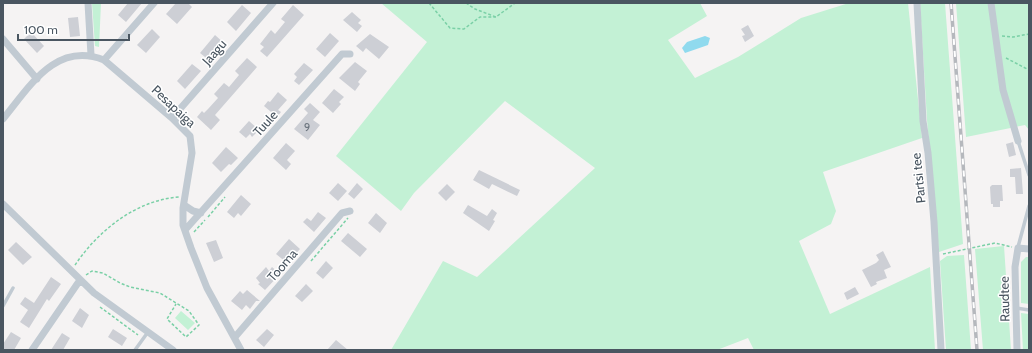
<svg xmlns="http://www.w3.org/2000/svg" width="1032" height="353" viewBox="0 0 1032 353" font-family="Cabin,sans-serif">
<rect width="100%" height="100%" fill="#f5f3f3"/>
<path fill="#c3f1d5" d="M92 3H101L99 47 95 46Z
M381 3H700L707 16 668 40 695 78 738 57 801 18 849 3H908L922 138 823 172 836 211 831 224 799 241 830 314 930 267 935 350H754L748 338 717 350H391L443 261 477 277 595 168 505 101 414 193 401 211 336 156 427 42Z
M920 3H945L963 244 939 252 927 120Z
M956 3H1029V130L1025 125 966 137Z
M1004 246 1011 350H983L975 249Z
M964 255 971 350H946L940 261 947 256Z
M1026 257H1029V304L1021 303V262Z
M181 311 195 323 188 330 175 318Z
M1021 313 1029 314V350H1023Z"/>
<path fill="#90daee" d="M705 36 710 38 708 45 685 53 682 48 687 42Z"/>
<path fill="#cdcfd5" d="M128 3H142L126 22 118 15Z
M176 3H188L192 7 177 24 166 14Z
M242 5 251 13 236 31 227 22Z
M293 5 304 15 267 57 260 51 264 47 260 44 271 30 275 34 285 22 281 19Z
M352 12 361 20 358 23 362 26 357 32 343 20Z
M78 17 80 36 70 37 68 18Z
M748 25 754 36 745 42 742 36 745 35 741 29Z
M152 29 160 37 146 53 137 45Z
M31 32 44 46 37 53 24 39Z
M330 33 339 41 325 57 316 49Z
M370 34 389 47 379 59 366 48 363 52 356 46Z
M215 35 225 44 210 61 200 53Z
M247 58 257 67 215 115 220 120 211 130 197 117 202 111 204 113 208 109 218 98 214 94 224 83 229 87 239 75 235 71Z
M355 62 367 71 358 82 360 84 355 91 339 78Z
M304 63 313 70 299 85 294 81 297 77 294 74Z
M192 64 201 71 185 89 177 81Z
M334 89 344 97 339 102 341 104 333 113 322 103Z
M278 92 287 100 278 110 281 112 277 117 264 106 268 101 270 102Z
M310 103 320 112 313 120 320 125 308 140 294 129 308 113 304 109Z
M249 121 259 130 252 137 250 134 246 138 239 132Z
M1013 142 1016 155 1009 157 1006 144Z
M286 143 295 151 287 160 291 164 286 170 273 158Z
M226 147 238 158 231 165 229 164 221 172 212 163Z
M1021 168 1023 194H1016L1015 177H1010V169Z
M479 170 520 190 517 196 492 184 489 189 473 180Z
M338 183 347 191 338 201 329 193Z
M357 183 363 189 354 199 348 194Z
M447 184 455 192 446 201 438 193Z
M992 185H1002L1003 201H1000V207H993V204H991L990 187Z
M241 195 251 204 241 216 238 213 234 218 227 212Z
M468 205 487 216 492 209 497 213 493 220 495 221 489 231 463 213Z
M318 212 326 218 314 232 303 222 307 218 311 221Z
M376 213 387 223 380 233 368 223Z
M348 233 367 249 360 257 341 241Z
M289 239 300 249 287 263 276 254Z
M216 240 223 258 214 262 206 243Z
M16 242 32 257 23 265 8 250Z
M883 251 891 267 884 270 887 278 876 282 877 284 871 287 862 270 876 263 879 260 876 255Z
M326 261 333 268 323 279 316 273Z
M266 267 269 271 272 267 280 274 265 290 258 284 260 283 256 278Z
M51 277 61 284 49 301 47 299 29 328 20 322 28 310 20 304 25 297 34 303Z
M306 284 313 291 302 302 295 296Z
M855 287 859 294 847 300 844 293Z
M247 290 260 301H256L250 309 246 305 242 310 231 301 240 291 243 294Z
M80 308 89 315 82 328 72 321Z
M113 329 127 338 122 346 108 337Z
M267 329 274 335 264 347 256 340Z
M11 332 21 338 14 350H3V344Z
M62 333 70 338 63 350H51Z
M336 340 348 350H327Z"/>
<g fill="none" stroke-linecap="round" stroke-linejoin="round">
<path stroke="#7ad0a6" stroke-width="1.5" stroke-dasharray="3 2" stroke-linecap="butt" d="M429 3 450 28 464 29 480 17H496
M466 3 475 9 496 17 515 3
M1002 36 1013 37 1029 34
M1006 58 1029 70
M208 217 225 197
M194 232 205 220
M943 254 995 243 1012 247
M311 261 348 218
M75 265C98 231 136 200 179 197
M86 275 92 271 103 273 120 283 130 287 160 293 189 311 199 325 186 337 167 319 176 304
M100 307 138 335"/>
<path stroke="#c1cad2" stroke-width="3.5" d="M1018 141 1029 175
M1018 247 1029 206
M3 306 13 288
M1016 308 1029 310
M135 350 148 332"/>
<path stroke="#c1cad2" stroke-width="7" d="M88 3 91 55
M917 3 923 121 928 153 934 222 941 350
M991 3 1003 90 1018 141
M3 39 37 79
M104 60 154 3
M172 118 273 3
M3 119C30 86 56 41 104 60L172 118 190 136 192 153 183 208V225L191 248 207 288 241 350
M3 204 94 293 173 350
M184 205 193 211 201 213
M185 230 342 54H350
M235 337 342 213 350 211
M32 350 80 280
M1017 350 1015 267 1018 248 1029 249"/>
<defs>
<path id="rail" d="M951 3 977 350"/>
</defs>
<use href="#rail" stroke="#b5b8bd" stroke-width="3.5"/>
<use href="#rail" stroke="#fff" stroke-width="2" stroke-dasharray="6" stroke-linecap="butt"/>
</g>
<g text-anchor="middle" stroke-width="3" stroke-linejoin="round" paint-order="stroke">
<g font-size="11" fill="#6b747e">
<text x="307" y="131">9</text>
</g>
<g font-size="13" fill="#4a5661" stroke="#fff">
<text transform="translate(214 52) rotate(-49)" y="5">Jaagu</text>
<text transform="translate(174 106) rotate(43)" y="5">Pesapaiga</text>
<text transform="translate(265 123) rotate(-48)" y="5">Tuule</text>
<text transform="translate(918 178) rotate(-96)" y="5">Partsi tee</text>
<text transform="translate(282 265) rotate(-49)" y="5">Tooma</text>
<text transform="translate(1004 299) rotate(-91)" y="5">Raudtee</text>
</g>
</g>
<rect width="1032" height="353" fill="none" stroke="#4a5661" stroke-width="8"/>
<path d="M18 34v6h111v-6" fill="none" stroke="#4a5661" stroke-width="2"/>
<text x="24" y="34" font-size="12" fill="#4a5661" stroke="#ffffff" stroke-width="3" paint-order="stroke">100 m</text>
</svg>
